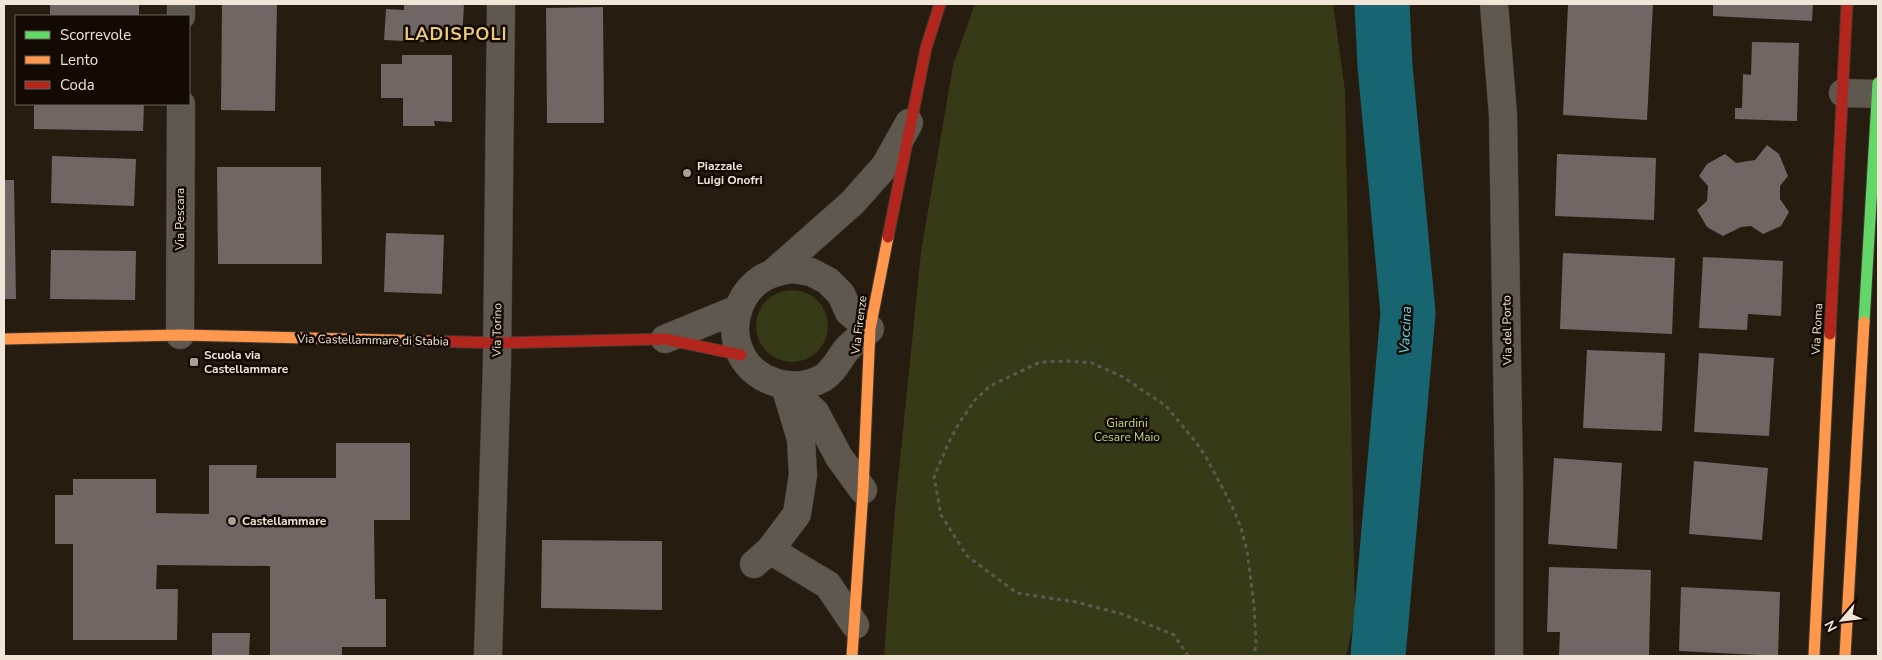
<svg xmlns="http://www.w3.org/2000/svg" width="1882" height="660" viewBox="0 0 1882 660" font-family="'Nunito Sans',sans-serif">
<rect width="100%" height="100%" fill="#261d10"/>
<path fill="#363a17" d="M975 4H1333L1345 91 1355 617 1346 656H884L895 509 921 252 953 65Z
M756 326a36 36 0 1 1 72 0a36 36 0 1 1-72 0Z"/>
<g fill="none" stroke-linecap="round" stroke-linejoin="round">
<path stroke="#176570" stroke-width="55" d="M1378 656 1408 313 1385 66 1382 4"/>
</g>
<path fill="#706663" d="M50 4H139V16H50Z
M222 4H277L275 111 221 110Z
M404 4H464L462 41 427 39V42L384 40 386 9 404 10Z
M1568 4H1653L1647 120 1563 115Z
M1713 4H1813L1812 21 1713 16Z
M603 7 604 123H547L546 8Z
M1752 42 1799 43 1797 121 1735 119V108H1742L1743 74 1751 75Z
M402 55H452V122L434 121 435 126H403V98H381V64H402Z
M34 104H144L143 131 34 129Z
M1767 145 1779 154 1788 176 1780 186V199L1789 212 1781 226 1763 234 1751 226 1741 227 1723 236 1707 227 1697 210 1707 201 1708 186 1699 176 1707 164 1725 154 1736 163 1755 160Z
M1557 154 1656 158 1654 220 1555 216Z
M52 156 136 159 134 206 51 203Z
M217 167H321L322 264H218Z
M4 180H14L16 299H4Z
M386 233 444 235 442 294 384 292Z
M51 250 136 251 135 300 50 299Z
M1563 253 1675 258 1672 334 1560 329Z
M1703 257 1783 261 1781 316 1748 314 1747 330 1699 328Z
M1587 350 1665 353 1662 431 1583 428Z
M1699 353 1774 358 1769 436 1694 432Z
M336 443H410V520H374L375 599H386V647H342V656H270V566L157 565 156 589H178L177 640H73V544H55V495H73V479H156V513L209 514V465H257L256 478H336Z
M1554 458 1622 463 1617 549 1548 544Z
M1694 461 1768 468 1762 540 1689 534Z
M542 540 662 541V610L541 608Z
M1549 567 1651 570 1649 656H1559L1560 632H1547Z
M1681 587 1780 592 1778 656 1679 651Z
M212 633H250L249 656H212Z"/>
<g fill="none" stroke-linecap="round" stroke-linejoin="round">
<defs>
<path id="street" d="M1494 4 1503 115 1509 485V656
M181 16V4
M1843 93 1878 94
M792 269 811 272 828 281 841 294 849 312 870 329C863 336 853 342 847 349 838 360 835 370 823 378 795 394 755 383 741 354 726 323 741 284 774 273 779 271 786 270 792 269Z
M774 272 852 203 885 166 909 123
M180 335 181 104
M665 339 738 309
M785 386 815 412 839 457 863 490
M770 550 828 585 855 625
M754 564 770 550 797 514 803 475 801 439 785 386
M488 656 497 362 501 4"/>
<path id="fast" d="M1864 322 1878 83"/>
<path id="slow" d="M4 339 180 335 431 341
M852 656 863 490 870 329 888 237
M1814 656 1830 334
M1845 656 1864 322"/>
<path id="jam" d="M888 237 926 48 940 4
M1830 334 1847 4
M431 341 497 343 665 339 741 355"/>
</defs>
<use href="#street" stroke="#413930" stroke-width="29"/>
<use href="#fast" stroke="#413930" stroke-width="13"/>
<use href="#slow" stroke="#413930" stroke-width="13"/>
<use href="#jam" stroke="#413930" stroke-width="13"/>
<path stroke="#60584f" stroke-width="3" stroke-dasharray="4 4" stroke-linecap="butt" d="M1188 656 1174 635 1122 614 1076 602 1017 593 967 556 941 515 934 477 948 444 959 423 975 400 990 386 1040 362 1068 361 1092 363 1123 377 1166 406 1195 441 1206 457 1232 506 1241 528 1247 550 1254 605 1256 643 1254 656"/>
<use href="#street" stroke="#5f584e" stroke-width="28"/>
<use href="#fast" stroke="#63d668" stroke-width="11"/>
<use href="#slow" stroke="#ff974d" stroke-width="11"/>
<use href="#jam" stroke="#b3261e" stroke-width="11"/>
</g>
<g fill="#aa9f91" stroke="#120a03" stroke-width="2">
<circle cx="687" cy="173" r="5"/>
<rect x="189" y="357" width="10" height="10" rx="2.5"/>
<circle cx="232" cy="521" r="5"/>
</g>
<g text-anchor="middle" stroke-width="5" stroke-linejoin="round" paint-order="stroke">
<g font-size="12" font-weight="bold" fill="#f1e5d7" stroke="#120a03" text-anchor="start">
<text x="697" y="170">Piazzale<tspan x="697" dy="14">Luigi Onofri</tspan></text>
<text x="204" y="359">Scuola via<tspan x="204" dy="14">Castellammare</tspan></text>
<text x="242" y="525">Castellammare</text>
</g>
<g font-size="12" fill="#f1e5d7" stroke="#120a03">
<text transform="translate(180 219) rotate(-90)" y="4">Via Pescara</text>
<text transform="translate(859 325) rotate(-83)" y="4">Via Firenze</text>
<text transform="translate(1817 329) rotate(-87)" y="4">Via Roma</text>
<text transform="translate(497 330) rotate(-89)" y="4">Via Torino</text>
<text transform="translate(1507 330) rotate(-91)" y="4">Via del Porto</text>
<text transform="translate(373 340) rotate(1)" y="4">Via Castellammare di Stabia</text>
</g>
<g font-size="12" fill="#c3d481" stroke="#120a03">
<text x="1127" y="427">Giardini<tspan x="1127" dy="14">Cesare Maio</tspan></text>
</g>
<g font-size="14" font-style="italic" fill="#64daed" stroke="#120a03">
<text transform="translate(1405 330) rotate(-87)" y="5">Vaccina</text>
</g>
<g font-size="18" font-weight="bold" letter-spacing="1" fill="#edc980" stroke="#120a03">
<text x="456" y="40">LADISPOLI</text>
</g>
</g>
<rect width="1882" height="660" fill="none" stroke="#f1e5d7" stroke-width="10"/>
<rect x="15" y="15" width="175" height="90" fill="#120a03" stroke="#6b6258"/>
<rect x="25" y="31" width="25" height="8" fill="#63d668" stroke="#6b6258"/>
<text x="60" y="40" font-size="15" fill="#f1e5d7">Scorrevole</text>
<rect x="25" y="56" width="25" height="8" fill="#ff974d" stroke="#6b6258"/>
<text x="60" y="65" font-size="15" fill="#f1e5d7">Lento</text>
<rect x="25" y="81" width="25" height="8" fill="#b3261e" stroke="#6b6258"/>
<text x="60" y="90" font-size="15" fill="#f1e5d7">Coda</text>
<g transform="translate(1842 620) rotate(242)" stroke="#120a03" stroke-width="4" paint-order="stroke">
<path d="M0-4L9 19L0 12L-9 19Z" fill="#f1e5d7"/>
<text y="-8" font-size="14" font-weight="bold" text-anchor="middle" fill="#f1e5d7">N</text>
</g>
</svg>
